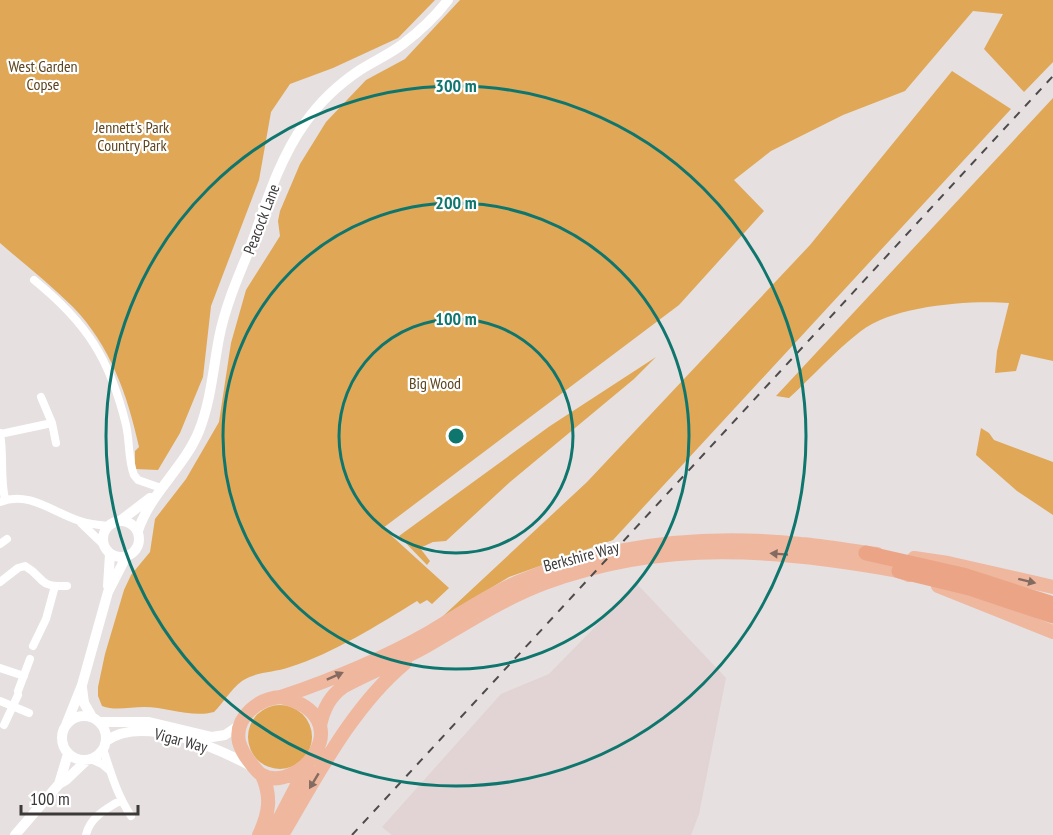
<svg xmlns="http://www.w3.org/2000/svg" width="1053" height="835" viewBox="0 0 1053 835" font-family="'PT Sans Narrow',sans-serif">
<rect width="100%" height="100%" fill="#e6e0e0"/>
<path fill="#e2d3d4" d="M637 584 726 678 699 814 691 835H392L382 827 501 694 549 674Z"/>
<path fill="#dfa756" d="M0 0H435L398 38 333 68 290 84 271 112 259 180 211 306 203 377 180 433 158 470 135 469V451L139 447C128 396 110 345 73 307 50 284 24 264 0 243Z
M460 0H1053V62L1024 92 984 49 1003 14 973 11 905 91 843 115 771 151 734 180 764 211 679 305 383 528 449 588 432 604 427 600 420 604 417 601C378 625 334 653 290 667 273 673 257 671 242 681 230 690 224 702 214 712 191 718 168 707 144 707 130 707 115 711 102 706L98 696V687L105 654 124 590 131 575 150 552 155 519 186 479 219 422 231 343 246 290 280 236 278 221 280 211 300 164 326 122 366 80 405 59Z
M952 71 1011 109 613 540 509 577 441 618 587 482 810 245Z
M1053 98V361L1021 354 1016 371 995 373 997 351 1009 303C968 300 893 306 861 331 835 351 813 376 789 398L776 396Z
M656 357 634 379 510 482 446 541 433 542 420 548 430 561 427 565 399 536 550 426Z
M981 428 989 433 994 440 1053 462V515L1017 491 976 455Z
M248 737a32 32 0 1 1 64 0a32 32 0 1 1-64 0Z"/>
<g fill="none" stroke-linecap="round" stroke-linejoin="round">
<path stroke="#fff" stroke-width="8" d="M34 280C87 323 110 359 126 425 130 442 128 460 134 475L138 480 161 488
M41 397 52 423 56 443
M0 433C4 456 0 477 5 499
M0 434 52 423
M0 502C28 490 54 513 80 521 89 524 98 525 108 526
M81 523 104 545
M0 544 7 539
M0 582 18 568 25 566C46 578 36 587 67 586
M33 646 46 619 55 586
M0 668 24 676
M18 691 30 659
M0 701 29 713
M4 725 18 695
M103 749C111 773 117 795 131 816
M91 759 102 764 109 770
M86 835C89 818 107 808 121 800"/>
<path stroke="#fff" stroke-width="10" d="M103 539a18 18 0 1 1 36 0a18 18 0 1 1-36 0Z
M120 521 150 498
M138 531C150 493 184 468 199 431 211 400 213 370 219 338 225 307 238 277 250 248 265 206 279 159 305 123 319 103 339 84 360 70 374 61 390 54 403 44 420 31 435 17 448 0
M108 586 110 554
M82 688 84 703 92 717
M62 738a22 22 0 1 1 44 0a22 22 0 1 1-44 0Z
M99 722H149L212 737 225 735 241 724
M66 725 82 685 108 592 126 557
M106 741C143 714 217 748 253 767
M59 784 68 754
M15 835 59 784 66 780 87 760"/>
<path stroke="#efb79e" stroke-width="14" d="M914 558 948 563 1053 587
M938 586 1053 632
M281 697C331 680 383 659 430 632 459 615 486 596 516 583 606 544 705 534 801 544 826 546 852 551 877 554
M281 697C363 717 299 795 262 775 257 772 253 766 250 762 245 756 241 749 239 742 234 717 259 698 281 697Z
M320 726C323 710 330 696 343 687 370 672 398 662 425 647 465 624 502 599 545 583 664 539 777 549 899 571L909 575
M259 835C269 814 272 797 262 775
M271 835 307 766
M282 835C317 776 352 707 405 663"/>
<path stroke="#eba586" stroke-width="15" d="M866 553 963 575 1053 604
M899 571 969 588 1053 616"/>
<path stroke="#4f4b4b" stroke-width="2" stroke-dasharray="8 8" stroke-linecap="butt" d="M352 835 1053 76"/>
</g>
<defs><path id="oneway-solid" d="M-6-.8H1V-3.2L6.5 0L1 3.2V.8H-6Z" transform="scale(1.5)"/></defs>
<g fill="#846b61">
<use href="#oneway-solid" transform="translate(779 554) rotate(-176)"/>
<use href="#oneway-solid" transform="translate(1027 581) rotate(14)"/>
<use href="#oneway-solid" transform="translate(335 676) rotate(-24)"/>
<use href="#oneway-solid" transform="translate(314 781) rotate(121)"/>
</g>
<g fill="none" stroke="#0f766e" stroke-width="3">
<circle cx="456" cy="436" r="117"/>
<circle cx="456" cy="436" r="233"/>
<circle cx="456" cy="436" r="350"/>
</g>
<g text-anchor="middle" stroke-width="4.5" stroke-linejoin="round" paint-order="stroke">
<g font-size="16" fill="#5d451f" stroke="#fff">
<text x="43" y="72">West Garden<tspan x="43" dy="18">Copse</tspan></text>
<text x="132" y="133">Jennett's Park<tspan x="132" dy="18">Country Park</tspan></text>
<text x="435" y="389">Big Wood</text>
</g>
<g font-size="16" fill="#3c3939" stroke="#fff">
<text transform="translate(261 219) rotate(-69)" y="6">Peacock Lane</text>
<text transform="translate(581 556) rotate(-15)" y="6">Berkshire Way</text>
<text transform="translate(181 740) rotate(15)" y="6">Vigar Way</text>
</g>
</g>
<circle cx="456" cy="436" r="9" fill="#0f766e" stroke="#fff" stroke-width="3"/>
<g font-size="18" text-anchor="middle" font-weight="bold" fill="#0f766e" stroke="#fff" stroke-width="4.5" stroke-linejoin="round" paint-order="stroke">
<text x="456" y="92">300 m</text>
<text x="456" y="209">200 m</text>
<text x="456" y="325">100 m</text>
</g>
<path d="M21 805v9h117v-9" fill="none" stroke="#3c3939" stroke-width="3"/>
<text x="30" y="805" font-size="18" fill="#3c3939" stroke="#ffffff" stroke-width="4.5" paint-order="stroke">100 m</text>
</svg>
